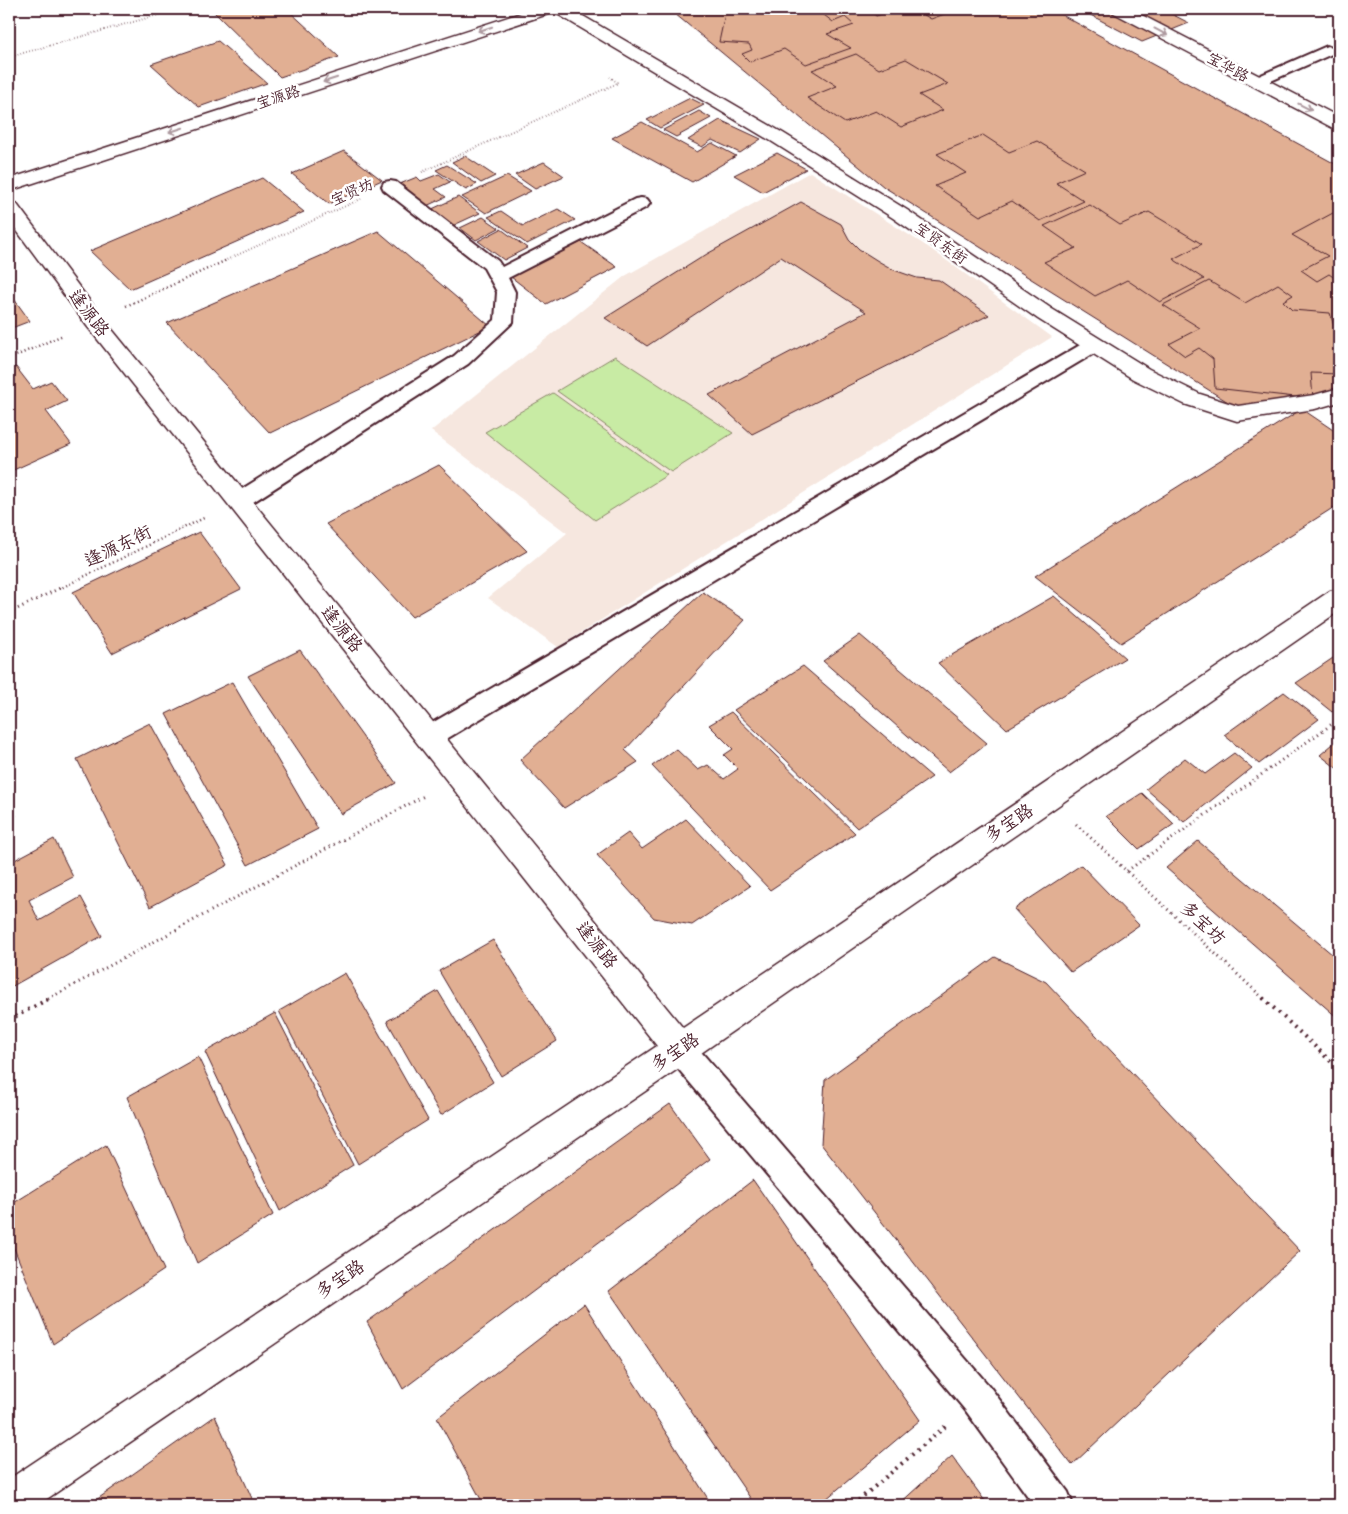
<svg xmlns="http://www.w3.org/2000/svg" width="1348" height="1514" viewBox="0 0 1348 1514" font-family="'Patrick Hand','LXGW WenKai TC',sans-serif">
<rect width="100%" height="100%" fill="#fff"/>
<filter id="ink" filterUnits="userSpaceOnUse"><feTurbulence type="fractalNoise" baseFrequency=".02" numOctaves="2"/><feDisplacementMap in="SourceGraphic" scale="10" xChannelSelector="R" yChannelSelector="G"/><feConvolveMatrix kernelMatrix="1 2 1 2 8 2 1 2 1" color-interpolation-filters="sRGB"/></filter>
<g filter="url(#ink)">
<path fill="#f6e7df" d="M810 172 928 247 1052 337 558 647 488 598 567 533 431 431 625 276Z"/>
<path fill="#c8eba4" stroke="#898568" d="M615 356 733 433 671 472 557 391Z
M553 393 667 475 595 520 485 432Z"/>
<path fill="#e1af93" stroke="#4a1f2b" d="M223 9H287L339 57 280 77 214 12Z
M669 9H1051L1339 166V389L1315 399 1236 407 884 187Z
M726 9H826L824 15 833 22 845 17 854 25 827 34 851 48 806 64 784 49 750 62 742 54 752 50 749 44 719 42Z
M868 9H896L876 16Z
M914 9H958L931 19Z
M1079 9H1162L1189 23 1142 42Z
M218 41 267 83 199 107 151 64Z
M856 54 879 69 906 59 948 84 919 95 943 110 901 127 876 111 845 123 807 98 837 86 812 70Z
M690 98 704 105 660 128 647 120Z
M699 111 711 118 676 137 663 130Z
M720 120 761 139 740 153 712 140 702 147 688 140Z
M642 122 697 152 712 143 736 156 692 182 612 138Z
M983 135 1009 152 1037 141 1085 170 1056 183 1084 201 1040 221 1012 201 980 216 935 186 966 173 937 154Z
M344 151 382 180 329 204 292 174Z
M777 153 806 169 763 192 734 175Z
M465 156 495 176 481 183 452 162Z
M544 162 564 176 535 189 515 175Z
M447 165 477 184 466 190 436 170Z
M439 174 450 182 435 189 446 197 422 208 395 186 417 177 421 181Z
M507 176 531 191 486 213 462 197Z
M262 178 304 212 130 289 90 251Z
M458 197 480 213 452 226 430 210Z
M801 202 841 224 849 239 859 249 878 261 894 270 917 278 939 280 989 315 752 434 709 395 866 312 781 257 647 346 605 318 707 254Z
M1090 205 1120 225 1149 212 1202 244 1173 259 1204 279 1160 302 1127 280 1095 296 1044 262 1076 248 1044 226Z
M558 209 575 220 527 244 488 217 501 211 523 226Z
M1333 213 1339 217V281L1329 274 1317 281 1301 270 1328 256 1292 235Z
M483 217 499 228 476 240 460 228Z
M501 229 527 248 504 260 478 241Z
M378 231 490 326 270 433 167 323Z
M581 242 617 267 546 304 511 277Z
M1209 281 1245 303 1278 284 1293 295 1283 301 1292 310 1330 313 1339 343V374L1311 373 1313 399 1215 388 1213 359 1199 348 1185 356 1169 344 1200 328 1163 305Z
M9 292 30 321 9 329Z
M16 367 33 389 51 381 67 401 46 411 71 444 9 472V370Z
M1302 409 1339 434V504L1121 643 1035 576Z
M439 465 527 551 412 617 326 524Z
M199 532 241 589 112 653 73 592Z
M703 592 745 620 625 750 638 762 564 808 520 760Z
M1054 596 1125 658 1007 729 938 663Z
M860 635 987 743 949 772 823 661Z
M300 650 396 783 341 814 248 676Z
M1339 654V708L1332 712 1296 683Z
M803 666 932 777 857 828 734 710Z
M232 682 318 829 248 865 166 714Z
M1284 692 1319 719 1259 764 1224 735Z
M731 712 855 833 770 890 652 766 676 749 698 770 708 765 724 779 738 769 724 755 733 749 709 725Z
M150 723 228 865 150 907 77 759Z
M1339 739V770L1320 755Z
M1234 753 1252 768 1184 822 1146 789 1185 758 1205 774Z
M1142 793 1174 824 1139 849 1106 816Z
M9 801 16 816 9 820Z
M686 819 750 886 692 925 654 918 597 855 628 833 642 849Z
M54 839 73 877 29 900 39 921 81 897 102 936 9 988V863Z
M1198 841 1339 960V1019L1166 868Z
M1081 865 1139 925 1071 972 1014 909Z
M493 940 557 1041 501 1076 439 971Z
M995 957 1046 982 1300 1251 1072 1465 821 1144 825 1080Z
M345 973 428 1120 358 1164 279 1011Z
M438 991 493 1082 441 1115 387 1021Z
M275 1013 353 1165 280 1211 205 1052Z
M198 1057 273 1215 197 1263 127 1097Z
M670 1104 710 1159 403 1389 367 1322Z
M106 1145 164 1270 53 1344 9 1236V1206Z
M753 1180 920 1420 819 1505H755L609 1291Z
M584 1304 712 1505H484L437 1418Z
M215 1416 255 1505H89Z
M952 1456 988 1505H898Z"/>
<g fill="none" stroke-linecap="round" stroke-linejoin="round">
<defs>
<path id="service" d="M1327 46 1332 48 1335 51 1332 54 1262 85H1252L1249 82 1252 79Z
M390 181 396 182 498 261 502 267 635 199 641 198 647 199 650 203 647 207 508 278 515 292 513 322 468 364 247 506 239 509 231 506 228 501 231 496 454 356 495 320 497 292 484 268 384 190 382 186 384 182Z
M1094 339 1101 341 1104 345 1101 349 438 744 429 747 420 744 417 737 420 730 1087 341Z
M680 1035 690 1039 990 1387 1068 1492 1073 1505H1034L966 1411 670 1059 665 1049 670 1039Z"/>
<path id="minor" d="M552 9H571L783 133 907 210 1052 309 1149 369 1200 394 1238 406 1314 395 1339 388V402L1315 409 1237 421 1184 404 1133 379 1038 319 893 218 771 141 554 12Z"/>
<path id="tertiary" d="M533 9H556L554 12 9 191V179Z
M1110 9H1130L1339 117V129L1333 128 1112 12Z
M9 201 16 203 101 316 683 1028 1330 591 1339 589V611L691 1060 38 1505H9V1479L657 1046 87 326 9 220Z"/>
</defs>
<use href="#service" stroke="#4a1f2b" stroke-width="4"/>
<use href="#minor" stroke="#4a1f2b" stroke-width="3"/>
<use href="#tertiary" stroke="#4a1f2b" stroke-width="3"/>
<path stroke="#4a1f2b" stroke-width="2" stroke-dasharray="0.5 2.5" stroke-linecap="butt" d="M9 57 179 9
M422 172 618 83 610 77
M224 261 361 199"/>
<path stroke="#4a1f2b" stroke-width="2.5" stroke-dasharray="1 3" stroke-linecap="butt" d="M126 306 227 260
M9 359 63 335
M59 589 206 517"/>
<path stroke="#4a1f2b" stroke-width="3" stroke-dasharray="1 4" stroke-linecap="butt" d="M9 613 62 587
M1076 824 1264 999
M1127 871 1339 719
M48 999 426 795"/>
<path stroke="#4a1f2b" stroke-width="4" stroke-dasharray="2 5" stroke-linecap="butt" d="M1263 998 1339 1069
M9 1020 50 998
M853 1505 947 1425"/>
<use href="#service" fill="#fff" fill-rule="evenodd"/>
<use href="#minor" fill="#fff" fill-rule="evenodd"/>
<use href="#tertiary" fill="#fff" fill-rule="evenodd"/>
</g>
<defs><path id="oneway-shaft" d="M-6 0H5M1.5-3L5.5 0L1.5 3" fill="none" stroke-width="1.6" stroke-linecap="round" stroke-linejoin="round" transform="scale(1.25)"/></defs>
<g stroke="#ae9aa0">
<use href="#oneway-shaft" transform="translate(485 29) rotate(162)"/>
<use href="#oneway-shaft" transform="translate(1161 32) rotate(28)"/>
<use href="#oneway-shaft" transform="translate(330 80) rotate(162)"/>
<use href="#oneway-shaft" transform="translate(1305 107) rotate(27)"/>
<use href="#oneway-shaft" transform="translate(176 130) rotate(162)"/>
</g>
</g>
<g text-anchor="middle" stroke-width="5" stroke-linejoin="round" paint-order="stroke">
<g font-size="15" fill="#4a1f2b" stroke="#fff">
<text transform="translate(1228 67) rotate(28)" y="5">宝华路</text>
<text transform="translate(278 97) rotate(-18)" y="5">宝源路</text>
<text transform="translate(352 192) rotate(-24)" y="5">宝贤坊</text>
<text transform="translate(941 243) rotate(35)" y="5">宝贤东街</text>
</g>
<g font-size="18" fill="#4a1f2b" stroke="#fff">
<text transform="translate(89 313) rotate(52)" y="6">逢源路</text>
<text transform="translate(118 546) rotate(-26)" y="6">逢源东街</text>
<text transform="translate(342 629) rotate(51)" y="6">逢源路</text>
<text transform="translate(1009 823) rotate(-34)" y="6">多宝路</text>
<text transform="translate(1203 923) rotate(43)" y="6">多宝坊</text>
<text transform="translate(597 945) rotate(51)" y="6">逢源路</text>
<text transform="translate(675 1052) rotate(-34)" y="6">多宝路</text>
<text transform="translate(340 1279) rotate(-34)" y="6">多宝路</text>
</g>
</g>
<rect width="1348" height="1514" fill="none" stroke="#fff" stroke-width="30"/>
<rect x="15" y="15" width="1318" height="1484" fill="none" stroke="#4a1f2b" stroke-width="2" filter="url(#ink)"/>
</svg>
